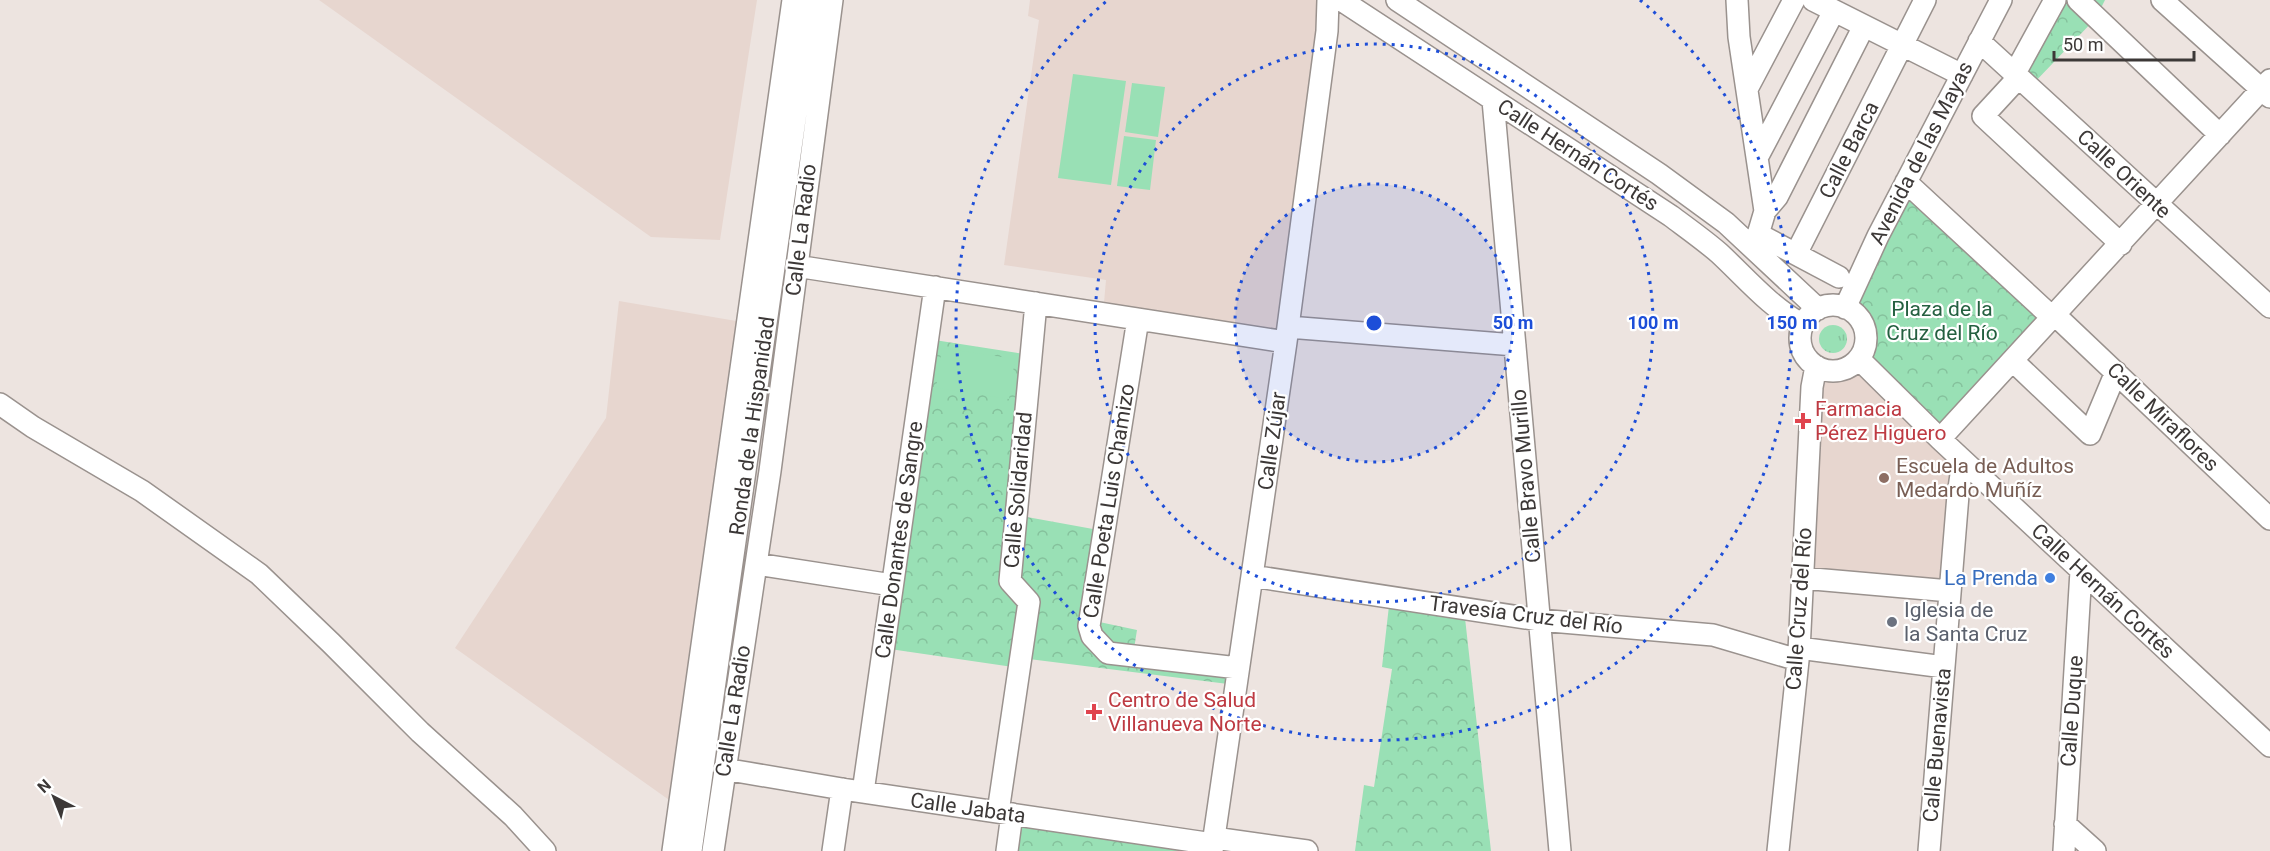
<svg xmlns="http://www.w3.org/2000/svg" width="2270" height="851" viewBox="0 0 2270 851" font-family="Roboto,sans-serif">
<defs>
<pattern id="grass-tufts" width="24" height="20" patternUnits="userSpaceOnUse" patternTransform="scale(1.5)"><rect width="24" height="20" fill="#99e0b5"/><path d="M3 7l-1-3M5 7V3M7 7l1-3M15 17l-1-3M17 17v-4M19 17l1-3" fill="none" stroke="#85c19c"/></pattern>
<pattern id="park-crowns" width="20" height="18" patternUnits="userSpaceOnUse" patternTransform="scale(1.5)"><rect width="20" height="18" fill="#99e0b5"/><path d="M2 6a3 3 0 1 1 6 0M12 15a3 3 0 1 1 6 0" fill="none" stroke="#85c19c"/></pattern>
</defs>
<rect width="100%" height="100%" fill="#ede4e0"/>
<path fill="#e7d6cf" d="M319 0H757L720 240 651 237Z
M1030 0H1328L1286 342 1103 314 1106 280 1004 265 1039 20 1028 16Z
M619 301 748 323 679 807 455 648 606 418Z
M1851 366 1963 461 1950 591 1802 578 1821 369 1831 371 1842 370Z"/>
<path fill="url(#grass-tufts)" d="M1819 339a14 14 0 1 1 28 0a14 14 0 1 1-28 0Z"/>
<path fill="url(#park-crowns)" d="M2055 0H2105L2096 18 2030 87 2015 73Z
M1906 182 2053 318 1940 439 1859 359C1869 340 1866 324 1850 310Z
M928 339 1031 355 1016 515 1104 531 1090 620 1137 630 1133 655 1238 668 1236 685 1021 658 1019 668 883 648Z
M1390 597 1464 609 1491 851H1355L1364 785 1374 787 1392 669 1382 667Z
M1012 814 1212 851H1007Z"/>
<path fill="#99e0b5" d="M1073 74 1126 81 1111 185 1058 178Z
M1132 83 1165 87 1158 137 1125 132Z
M1124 136 1156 140 1150 190 1117 186Z
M942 348 1015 359 1009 399 936 388Z"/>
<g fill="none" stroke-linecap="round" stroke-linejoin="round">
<defs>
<path id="minor" d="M1341 0 1671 216C1687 228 1704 240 1719 253 1746 278 1770 307 1803 325
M1397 0 1659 174 1726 223 1818 309
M1737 0 1739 37 1765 211 1754 248
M1813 0 1962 75
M2078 0 2220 135
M2162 0 2270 97
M1979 41 2270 307
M2015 73 2055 0
M2019 77 1983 116 2121 244
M1747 89 1794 0
M1493 100 1560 851
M1758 156 1834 11
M1906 182 2053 318
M1765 211 1777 197 1864 26
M1758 234 1839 277
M1796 254 1925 0
M796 266 1286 342
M1800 338a33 33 0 1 1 66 0a33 33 0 1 1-66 0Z
M1845 308 1878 236 2001 0
M2055 315 2270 519
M1138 319 1089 626 1092 636 1108 653 1238 668
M1288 327 1515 345
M1859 359 1940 439 2270 746
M2013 361 2090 434 2116 372
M0 404 33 427 142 491 259 574 331 643 420 732 513 816 545 851
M1940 439 2270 80
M756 564 892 585
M1252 576 1539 620 1713 635 1798 660
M1802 578 1950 591
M1799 648 1944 667
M724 769 842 789 1213 844
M863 792 935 287
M998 812 1029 602 1010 581 1036 303
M2065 824 2095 851
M1214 838 1307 851
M673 851 793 0
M691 851 812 0
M713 851 770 471 832 0
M833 851 842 789
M1007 851 1012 814
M1212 851 1286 342 1327 31 1328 0
M1778 851 1799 651 1812 387 1816 366
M1929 851 1958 495 1963 461
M2064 851 2081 571"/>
</defs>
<use href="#minor" stroke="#9a928e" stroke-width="24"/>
<use href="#minor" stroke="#fff" stroke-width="21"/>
</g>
<circle cx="1374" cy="323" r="139" fill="#1d4ed8" fill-opacity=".12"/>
<g fill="none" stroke="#1d4ed8" stroke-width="3" stroke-dasharray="3 6">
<circle cx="1374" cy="323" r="139"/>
<circle cx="1374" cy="323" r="279"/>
<path d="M1640 0A418 418 0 1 1 1108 0"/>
</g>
<g fill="#e0444e" stroke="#fff" stroke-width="2">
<path d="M1800 412h6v6h6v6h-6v6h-6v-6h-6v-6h6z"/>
<path d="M1091 703h6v6h6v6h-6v6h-6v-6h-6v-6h6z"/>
</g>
<circle fill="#8d6e63" stroke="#fff" stroke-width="2" cx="1884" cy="478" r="6"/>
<circle fill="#3f7fe0" stroke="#fff" stroke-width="2" cx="2050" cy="578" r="6"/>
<circle fill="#6b7280" stroke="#fff" stroke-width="2" cx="1892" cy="622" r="6"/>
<g text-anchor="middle" stroke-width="4.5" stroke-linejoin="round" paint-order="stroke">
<g font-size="21" fill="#3c3837" stroke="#fff">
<text transform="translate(1849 150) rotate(-63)" y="7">Calle Barca</text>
<text transform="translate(1921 153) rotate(-63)" y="7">Avenida de las Mayas</text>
<text transform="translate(1578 155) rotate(33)" y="7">Calle Hernán Cortés</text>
<text transform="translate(2124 174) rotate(43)" y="7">Calle Oriente</text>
<text transform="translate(801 230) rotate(-83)" y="7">Calle La Radio</text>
<text transform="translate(2163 417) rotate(44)" y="7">Calle Miraflores</text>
<text transform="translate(752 426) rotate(-82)" y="7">Ronda de la Hispanidad</text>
<text transform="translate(1272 441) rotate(-82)" y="7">Calle Zújar</text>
<text transform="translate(1526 476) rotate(-95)" y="7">Calle Bravo Murillo</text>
<text transform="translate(1018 490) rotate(-85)" y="7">Calle Solidaridad</text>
<text transform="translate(1109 501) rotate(-81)" y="7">Calle Poeta Luis Chamizo</text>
<text transform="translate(899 540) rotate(-82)" y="7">Calle Donantes de Sangre</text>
<text transform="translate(2103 591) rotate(43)" y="7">Calle Hernán Cortés</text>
<text transform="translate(1799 609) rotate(-86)" y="7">Calle Cruz del Río</text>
<text transform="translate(1526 615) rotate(7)" y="7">Travesía Cruz del Río</text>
<text transform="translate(733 711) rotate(-81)" y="7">Calle La Radio</text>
<text transform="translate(2072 711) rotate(-86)" y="7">Calle Duque</text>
<text transform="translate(1937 745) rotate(-85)" y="7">Calle Buenavista</text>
<text transform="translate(968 808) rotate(8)" y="7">Calle Jabata</text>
</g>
<g font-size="21" fill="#246040" stroke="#fff">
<text x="1942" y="316">Plaza de la<tspan x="1942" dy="24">Cruz del Río</tspan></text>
</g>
<g font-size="21" fill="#be3a42" stroke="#fff" text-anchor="start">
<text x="1815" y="416">Farmacia<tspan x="1815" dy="24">Pérez Higuero</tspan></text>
<text x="1108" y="707">Centro de Salud<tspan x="1108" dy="24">Villanueva Norte</tspan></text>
</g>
<g font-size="21" fill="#785e54" stroke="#fff" text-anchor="start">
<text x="1896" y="473">Escuela de Adultos<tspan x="1896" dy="24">Medardo Muñíz</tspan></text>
</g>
<g font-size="21" fill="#366cbe" stroke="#fff" text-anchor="end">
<text x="2038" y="585">La Prenda</text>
</g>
<g font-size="21" fill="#5b616d" stroke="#fff" text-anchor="start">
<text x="1904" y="617">Iglesia de<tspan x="1904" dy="24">la Santa Cruz</tspan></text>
</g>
</g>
<circle cx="1374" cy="323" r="9" fill="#1d4ed8" stroke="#fff" stroke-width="3"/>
<g font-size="18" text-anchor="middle" font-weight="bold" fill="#1d4ed8" stroke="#fff" stroke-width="4.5" stroke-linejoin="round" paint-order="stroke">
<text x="1513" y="329">50 m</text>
<text x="1653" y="329">100 m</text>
<text x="1792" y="329">150 m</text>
</g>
<g transform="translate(54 797) rotate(318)" stroke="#ffffff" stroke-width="4.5" paint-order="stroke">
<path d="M0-4.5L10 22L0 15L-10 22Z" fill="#3c3837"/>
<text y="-9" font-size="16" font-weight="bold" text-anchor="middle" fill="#3c3837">N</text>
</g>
<path d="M2054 51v9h140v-9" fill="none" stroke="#3c3837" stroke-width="3"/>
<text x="2063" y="51" font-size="18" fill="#3c3837" stroke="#ffffff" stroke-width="4.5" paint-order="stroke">50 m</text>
</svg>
